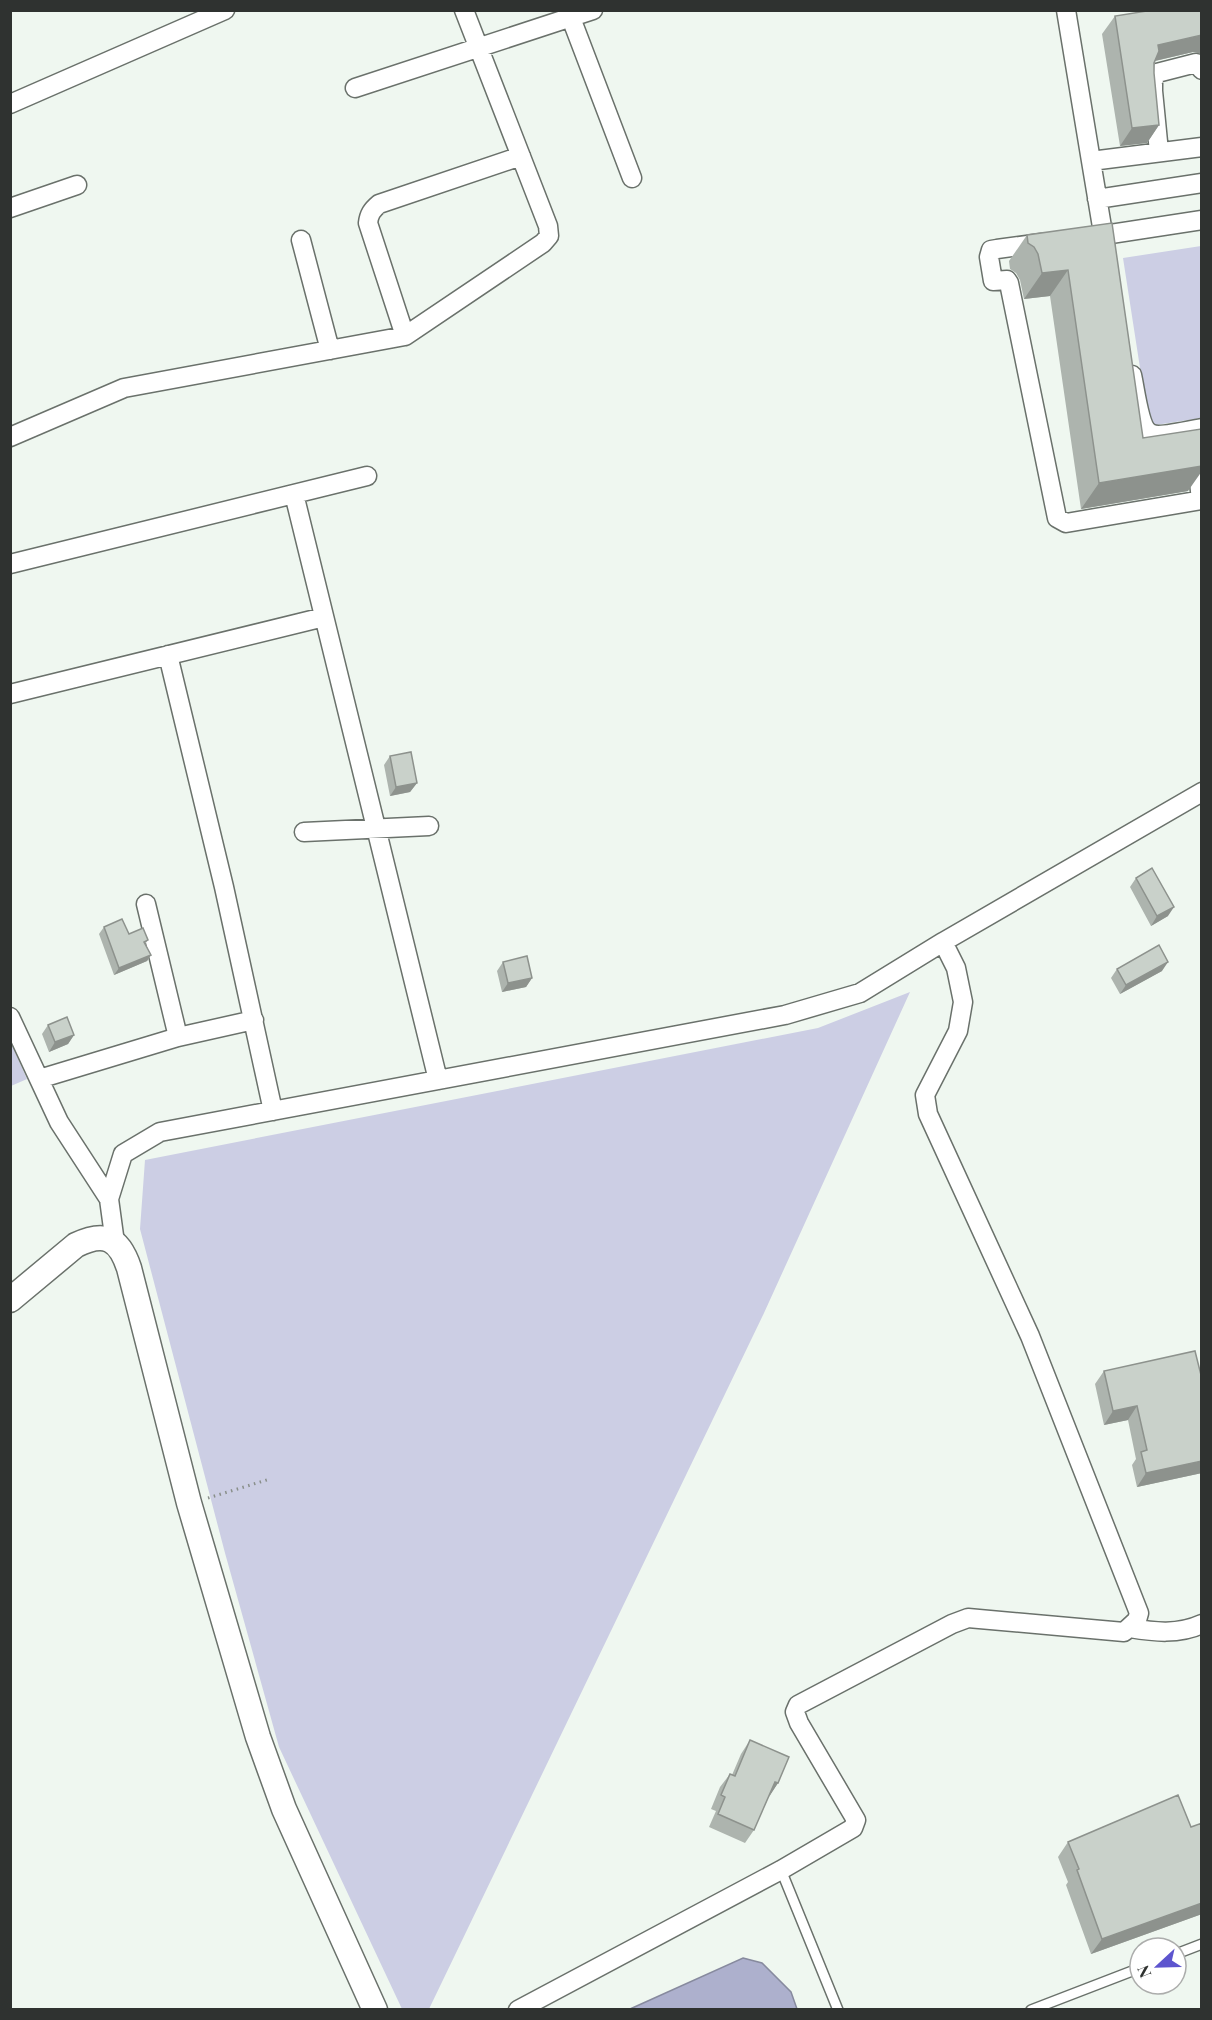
<svg xmlns="http://www.w3.org/2000/svg" width="1212" height="2020" viewBox="0 0 1212 2020" font-family="'Playfair Display',serif">
<rect width="100%" height="100%" fill="#eff7f0"/>
<path fill="#cccee4" d="M1201 246V418L1149 426 1123 258Z
M910 992 764 1313 429 2009H402L279 1747 225 1553 140 1229 145 1160 818 1028Z
M10 1041 27 1079 11 1086H10Z"/>
<path fill="#adb0cd" stroke="#878a9e" stroke-width="1.5" d="M743 1958 762 1963 791 1992 797 2009H630Z"/>
<g fill="none" stroke-linecap="round" stroke-linejoin="round">
<defs>
<path id="service" d="M781 1870 838 2010
M1176 1954 1202 1944
M1031 2010 1140 1968"/>
<path id="minor" d="M1066 10 1091 161 1202 147
M571 18 632 178
M355 88 593 10
M10 104 225 10
M1159 152 1153 91V81L1157 73 1196 63 1202 70
M1091 161 1105 245
M1097 199 1202 183
M10 208 77 185
M1091 237 1202 220
M301 240 330 350
M1042 243 997 249 991 250 989 257 993 281 1007 280 1009 283 1057 518 1066 523 1202 500
M405 336 368 223C369 214 372 210 379 204L521 156
M1132 375C1135 387 1139 427 1150 433 1158 438 1191 430 1202 428
M10 437 124 388 405 336 543 243 549 236 548 226 464 10
M1196 454 1201 500
M294 494 438 1080
M10 564 367 476
M168 655 224 887 273 1111
M10 694 324 617
M304 832 429 826
M146 904 178 1037
M10 1017 59 1122 109 1199
M39 1079 178 1037 254 1020
M115 1243 109 1199 123 1154 160 1132 785 1015 860 993 943 942 1202 792
M1130 1628C1154 1632 1178 1635 1202 1624
M518 2010 781 1870 853 1828 856 1820 799 1723 795 1712 798 1705 952 1624 968 1618 1124 1632 1137 1620 1139 1613 1030 1336 928 1114 925 1095 958 1031 963 1002 956 968 943 942"/>
<path id="tertiary" d="M10 1300 76 1245C105 1231 119 1238 129 1268L189 1503 258 1737 284 1809 375 2010"/>
</defs>
<use href="#service" stroke="#6a716b" stroke-width="12"/>
<use href="#minor" stroke="#6a716b" stroke-width="21"/>
<use href="#tertiary" stroke="#6a716b" stroke-width="27"/>
<path stroke="#898f8a" stroke-width="3" stroke-dasharray="1.5 4.5" stroke-linecap="butt" d="M208 1498 270 1479"/>
<use href="#service" stroke="#fff" stroke-width="9"/>
<use href="#minor" stroke="#fff" stroke-width="18"/>
<use href="#tertiary" stroke="#fff" stroke-width="24"/>
</g>
<path fill="#adb4ae" d="M1115 16 1193 52 1155 61 1154 73 1159 125 1147 143 1120 146 1102 34Z
M1112 223 1143 438 1188 491 1081 509 1050 296 1024 299 1020 280 1016 273 1010 269 1009 261 1027 235Z
M390 756 417 783 410 792 390 796 384 765Z
M1136 878 1168 916 1151 926 1130 887Z
M104 927 148 940 145 944 151 955 147 961 114 975 99 934Z
M503 962 532 978 526 987 502 992 497 971Z
M1117 969 1162 971 1120 994 1111 978Z
M48 1025 74 1035 68 1044 49 1052 42 1034Z
M1104 1371 1202 1379V1473L1137 1487 1132 1465 1136 1459 1128 1420 1104 1425 1095 1384Z
M750 1740 778 1783 769 1796 754 1830 745 1843 709 1827 716 1811 711 1809 720 1787 730 1774 732 1775 741 1754Z
M1202 1823V1914L1091 1954 1066 1885 1068 1882 1058 1857 1068 1842 1191 1827Z"/>
<path fill="#8d928d" d="M1202 35V54L1193 52 1146 63 1158 45Z
M1159 125 1147 143 1120 146 1132 128Z
M1068 270 1050 296 1024 299 1042 273Z
M1202 466V471L1188 491 1081 509 1099 483Z
M417 783 410 792 390 796 396 787Z
M1174 907 1168 916 1151 926 1157 916Z
M151 955 147 961 114 975 119 968Z
M1168 962 1162 971 1120 994 1126 985Z
M532 978 526 987 502 992 508 983Z
M74 1035 68 1044 49 1052 55 1042Z
M1137 1406 1128 1420 1104 1425 1113 1411Z
M1202 1461V1473L1137 1487 1146 1473Z
M775 1782 778 1783 769 1797Z
M1202 1903V1914L1091 1954 1102 1939Z"/>
<path fill="#c9d1ca" stroke="#8d928d" stroke-width="1.5" d="M1153 10H1202V35L1158 45 1159 51 1154 63V73L1159 125 1132 128 1115 16Z
M1112 223 1143 438 1201 429 1202 436V466L1099 483 1068 270 1042 273 1038 254 1034 247 1028 243 1027 235Z
M411 752 417 783 396 787 390 756Z
M1152 868 1174 907 1157 916 1136 878Z
M122 919 129 934 143 928 148 940 144 942 151 955 119 968 104 927Z
M1159 945 1168 962 1126 985 1117 969Z
M527 956 532 978 508 983 503 962Z
M67 1017 74 1035 55 1042 48 1025Z
M1195 1351 1202 1379V1461L1146 1473 1141 1452 1147 1450 1137 1406 1113 1411 1104 1371Z
M750 1740 789 1757 778 1783 775 1782 754 1830 718 1814 725 1797 721 1795 730 1774 735 1776Z
M1178 1795 1191 1827 1202 1823V1903L1102 1939 1077 1870 1079 1869 1068 1842Z"/>
<rect width="1212" height="2020" fill="none" stroke="#2f3230" stroke-width="24"/>
<g transform="translate(1158 1966) rotate(248)"><circle r="28" fill="#ffffff" stroke="#acadac" stroke-width="1.5"/>
<path d="M0-4.5L10 22L0 15L-10 22Z" fill="#5d55ce"/>
<text y="-9" font-size="16" font-weight="bold" text-anchor="middle" fill="#2f3230">N</text>
</g>
</svg>
